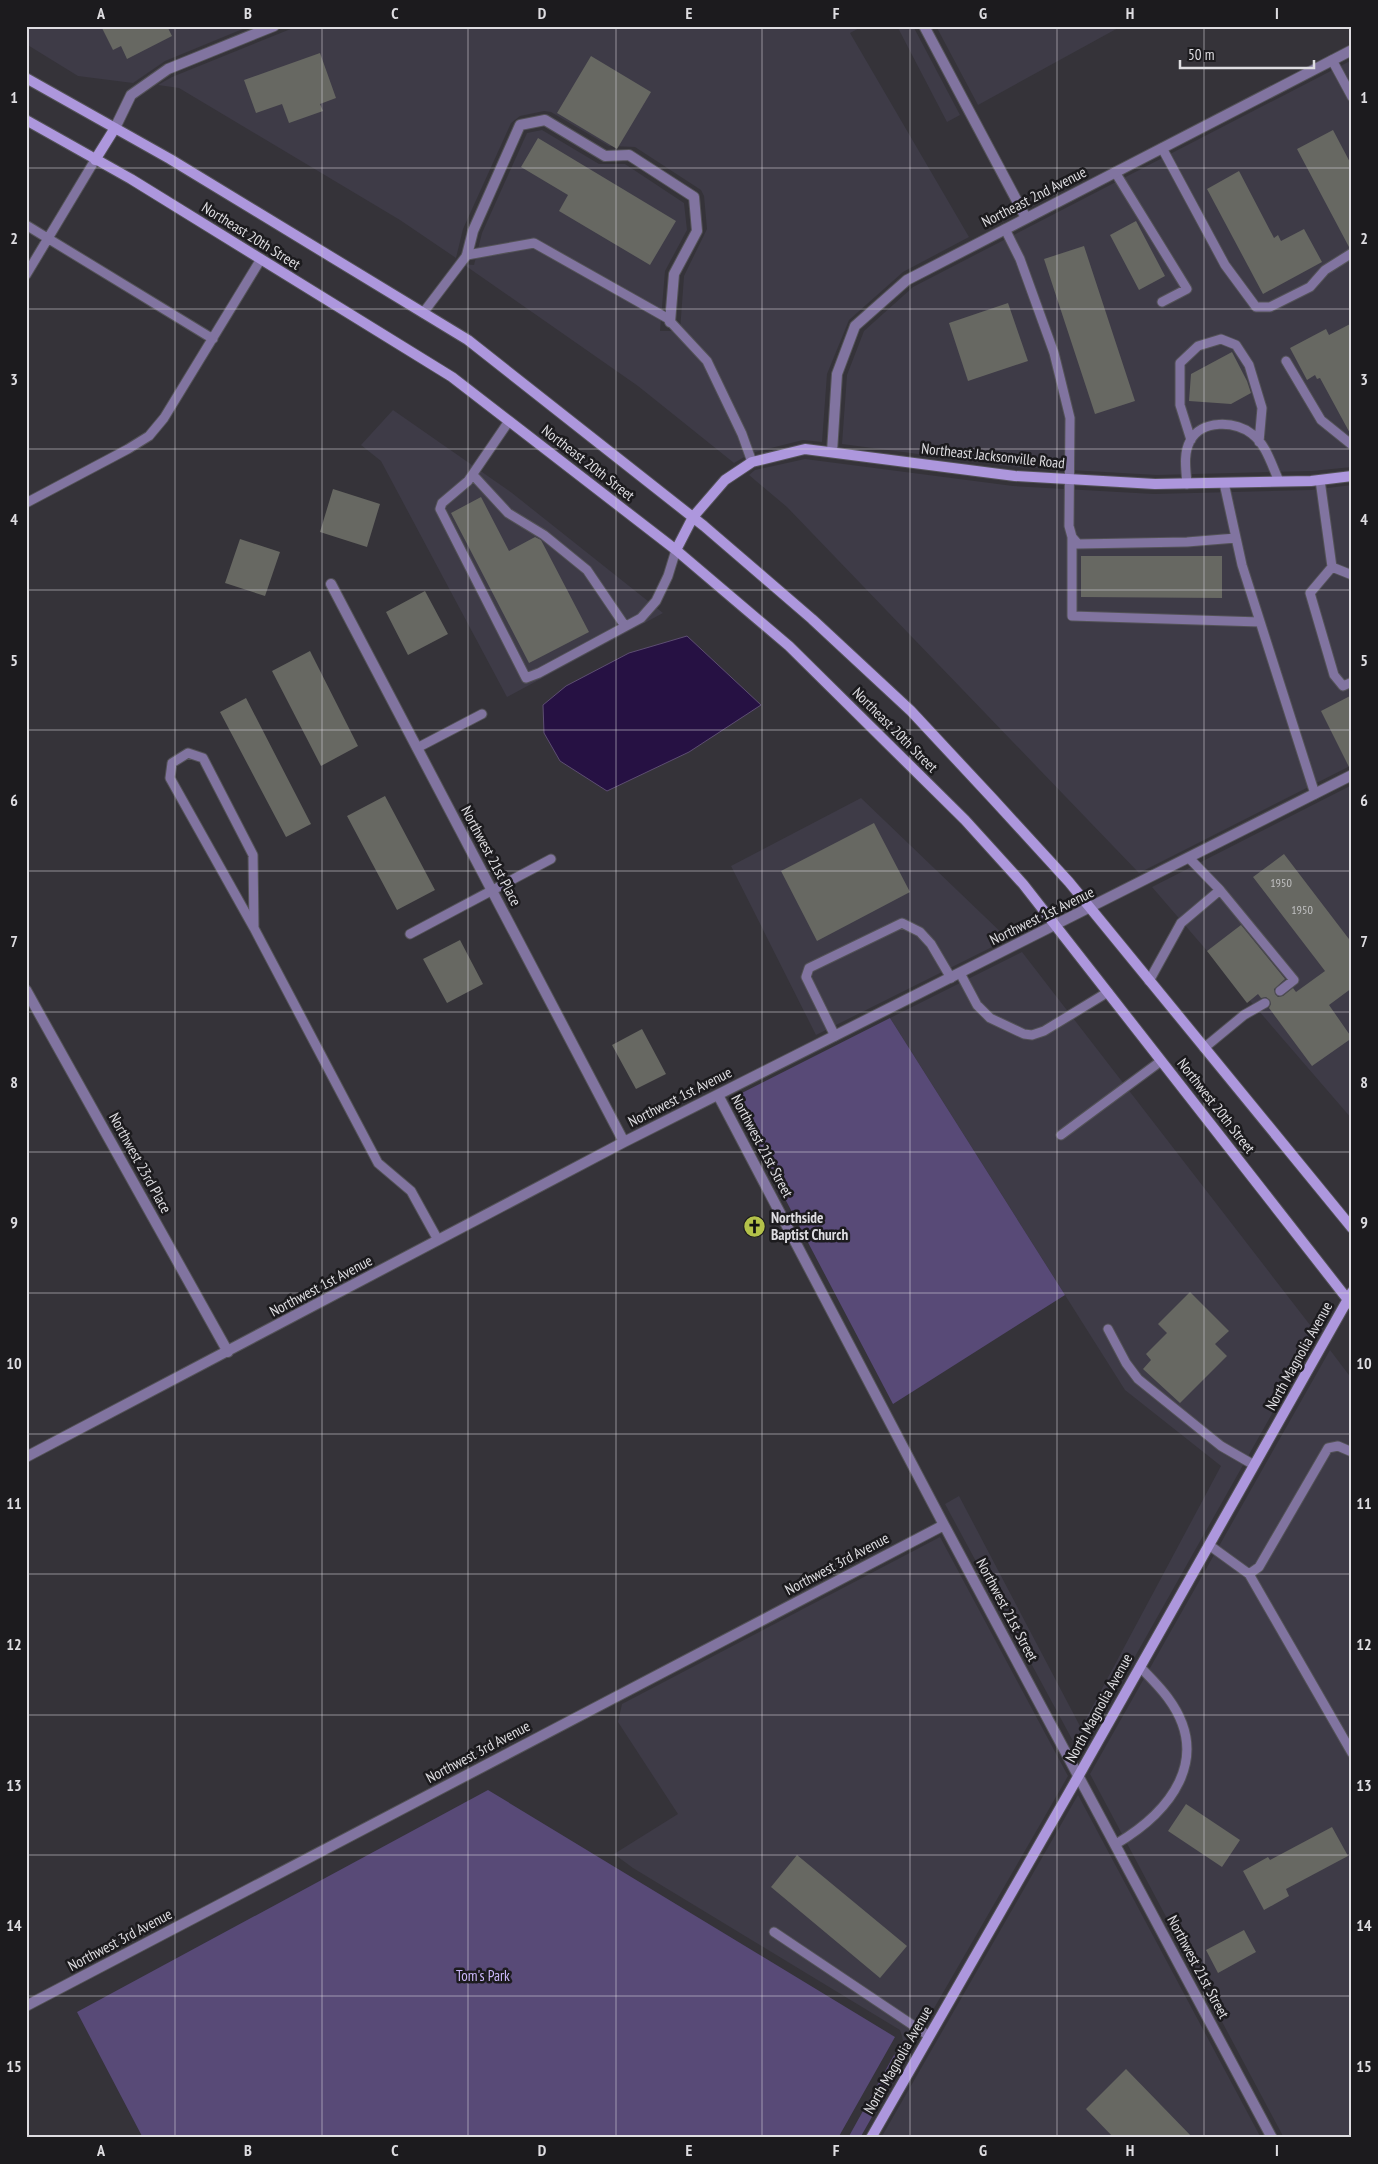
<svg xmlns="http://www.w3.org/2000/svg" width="1378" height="2164" viewBox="0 0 1378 2164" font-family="'PT Sans Narrow',sans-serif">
<rect width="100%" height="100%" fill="#353339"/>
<path fill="#3e3b47" d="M26 26H250L165 61 133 83 78 76 26 44Z
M298 26H863L850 33 969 237 903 272 849 320 827 374 822 442 803 440 751 453 734 463 638 386 463 264 474 265 482 233 527 133 542 130 599 164H625L684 203 687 230 665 271 660 331H680L684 276 707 229 704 196 701 190 635 147 609 146 551 112 544 111 520 116 511 123 463 229 456 258 400 220 179 88 158 85 172 77Z
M897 26H913L960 115 947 122Z
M936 26H1118V28L978 105Z
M1352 60V467L1312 471 1157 475 1017 467 842 444 847 375 864 331 913 287Z
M393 410 512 493 663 613 507 697 381 461 361 445Z
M805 459 1013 486 1154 494 1311 490 1352 485V765L1139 873 787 507 749 475 755 470Z
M1352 785V1119L1152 887Z
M861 798 1008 939 816 1035 731 866Z
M1022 952 1317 1334 1080 1754 945 1504 959 1496 1081 1728 1221 1466 1125 1390 890 1018Z
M1330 1350 1352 1379V2138H1284L1090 1774Z
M940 1537 1068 1776 903 2062 894 2055 903 2040 900 2030 633 1868 614 1854 678 1814 618 1722 622 1704Z
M1078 1795 1261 2138H881Z"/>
<path fill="#584a77" d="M890 1018 1065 1295 893 1404 732 1098Z
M488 1790 895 2037 838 2138H143L77 2012Z
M894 2055 903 2062 860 2138H848Z"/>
<path fill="#261143" stroke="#5d4e72" d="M687 636 761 705 689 752 607 791 560 761 544 733 543 705 566 686 629 653Z"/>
<path fill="#676862" d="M101 26H167L172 36 127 59 121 46 113 50Z
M320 53 336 98 320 104 323 111 289 123 282 104 256 113 244 80Z
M591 56 651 92 617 149 557 113Z
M1333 130 1352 166V247H1349L1297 149Z
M538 138 676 221 650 265 559 211 568 195 521 167Z
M1239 171 1274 238 1278 235 1281 241 1304 229 1322 262 1263 294 1207 189Z
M1136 221 1165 276 1139 290 1110 235Z
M1084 246 1135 401 1095 414 1044 259Z
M1008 303 1028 361 968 381 949 323Z
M1352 323V437L1320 378 1317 379 1315 375 1307 380 1290 348 1326 329 1329 335Z
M1232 352 1247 381 1251 393 1231 404 1189 401 1191 374Z
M333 489 380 504 367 547 320 532Z
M481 497 509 551 535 537 541 540 589 632 529 663 451 513Z
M240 539 280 552 265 596 225 583Z
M1081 556H1222V598L1081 597Z
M425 591 448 634 408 655 386 612Z
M310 651 358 746 321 766 272 671Z
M1352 695V768L1350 769 1321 711Z
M246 698 311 824 286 837 220 712Z
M385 796 435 890 397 910 347 816Z
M874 823 910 892 817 941 781 871Z
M1284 854 1352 943V988L1329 1005 1352 1038 1312 1066 1269 1008 1271 1004 1270 1000 1266 997 1261 998 1258 994 1247 1003 1207 951 1241 925 1285 979 1274 989 1275 994 1278 997 1283 996 1293 988 1296 992 1325 971 1253 877Z
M460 940 483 984 447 1003 423 959Z
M642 1029 666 1074 636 1089 612 1045Z
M1190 1292 1229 1331 1215 1344 1227 1356 1180 1403 1143 1369 1151 1360 1146 1354 1167 1333 1158 1324Z
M1186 1804 1240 1840 1222 1867 1168 1831Z
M1332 1827 1348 1856 1286 1889 1289 1896 1264 1910 1243 1871 1268 1857 1270 1860Z
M797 1855 907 1946 880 1978 771 1887Z
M1244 1930 1256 1952 1218 1973 1206 1950Z
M1126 2069 1193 2138H1114L1086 2109Z"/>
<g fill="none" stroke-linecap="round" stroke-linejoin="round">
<defs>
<path id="lane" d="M1332 60 1352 97
M1162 148 1225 265 1256 307H1270L1310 287 1325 270 1352 253
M1115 172 1187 289 1162 302
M26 225 213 339
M1005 229 1020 259 1054 353 1070 418 1069 526 1072 537 1078 544 1187 542 1236 538
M26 275 95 160
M423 313 467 255 534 243 667 318 707 361 742 434 752 462
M1286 361 1321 420 1352 445
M509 421 468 481 442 503 440 509 526 678 539 673 641 618 656 601 668 576 676 550
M1191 440 1180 405V363L1198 346 1221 339 1236 345 1249 365 1262 408 1259 442
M473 475 508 513 544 535 587 570 625 626
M1320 480 1332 567 1310 593 1334 675 1343 686 1352 682
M1224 483 1242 565 1315 794
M1187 484C1186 470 1183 454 1190 441 1202 419 1235 421 1252 434 1266 444 1272 466 1279 481
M26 503 128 449 149 436 164 418 261 259
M1072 537V616L1260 622
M1332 567 1352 575
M417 748 482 714
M1189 858 1220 890 1294 980 1280 991
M254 928 253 855 203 758 188 753 172 763 170 778 254 928 378 1163 411 1191 438 1240
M410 934 551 859
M960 973 977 1005 990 1018 1024 1034 1032 1035 1044 1031 1108 992
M1149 981 1181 923 1220 890
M835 1036 806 977 809 968 902 923 920 932 931 944 951 978
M1204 1048 1244 1015 1265 1003
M1061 1135 1161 1061
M1108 1329 1126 1363 1138 1379 1221 1446 1254 1465
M1209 1545 1249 1574 1352 1753
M1249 1574 1259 1567 1328 1448 1338 1446 1352 1452
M1116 1844C1170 1812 1213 1759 1168 1698 1160 1687 1150 1677 1140 1667
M774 1932 929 2036"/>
<path id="street" d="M924 26 1026 218
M115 128 131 95 168 69 274 26
M467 255 473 231 520 125 545 120 605 156 629 155 694 197 697 231 674 274 670 322
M832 452 837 374 855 326 907 280 1352 50
M331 584 624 1142
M26 990 228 1352
M718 1095 944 1525 1272 2138
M26 1457 624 1142 1352 775
M26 2006 944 1525"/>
<path id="secondary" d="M26 78 170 159 468 340 704 526 812 619 911 711 993 799 1069 882 1352 1228
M26 120 131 179 452 377 509 421 676 550 789 646 965 820 1023 884 1352 1305
M95 160 115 128
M676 550 693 517 725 480 752 462 805 449 1015 476 1155 484 1311 481 1352 476
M871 2138 1079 1775 1352 1292"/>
</defs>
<use href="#lane" stroke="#535257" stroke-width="11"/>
<use href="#street" stroke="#535257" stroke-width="12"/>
<use href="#secondary" stroke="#535257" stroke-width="12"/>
<use href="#lane" stroke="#8174a0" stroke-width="9"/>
<use href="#street" stroke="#8174a0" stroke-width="10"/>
<use href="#secondary" stroke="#ad97dd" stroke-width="10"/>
</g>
<path fill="none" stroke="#dedde1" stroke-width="1" stroke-opacity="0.55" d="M175 26V2138M322 26V2138M468 26V2138M616 26V2138M762 26V2138M910 26V2138M1057 26V2138M1204 26V2138M26 168H1352M26 309H1352M26 449H1352M26 590H1352M26 730H1352M26 871H1352M26 1012H1352M26 1152H1352M26 1293H1352M26 1434H1352M26 1574H1352M26 1715H1352M26 1855H1352M26 1996H1352"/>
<defs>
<symbol id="church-disc" viewBox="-11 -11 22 22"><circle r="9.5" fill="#b4c24a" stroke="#1c1b1e"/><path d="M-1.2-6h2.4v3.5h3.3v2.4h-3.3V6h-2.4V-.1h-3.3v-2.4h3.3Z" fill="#111"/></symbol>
</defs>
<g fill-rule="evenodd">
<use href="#church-disc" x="742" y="1214" width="25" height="25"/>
</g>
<g text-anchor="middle" stroke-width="5" stroke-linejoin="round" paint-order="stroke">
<g font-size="12" fill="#c0c0c1">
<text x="1281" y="887">1950</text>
<text x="1302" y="914">1950</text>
</g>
<g font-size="15" fill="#dedde1" stroke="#1c1b1e">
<text transform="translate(1034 197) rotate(-27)" y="5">Northeast 2nd Avenue</text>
<text transform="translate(251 236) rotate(32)" y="5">Northeast 20th Street</text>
<text transform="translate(993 456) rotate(6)" y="5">Northeast Jacksonville Road</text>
<text transform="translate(588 463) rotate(38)" y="5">Northeast 20th Street</text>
<text transform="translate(895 730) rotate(45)" y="5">Northeast 20th Street</text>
<text transform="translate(491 856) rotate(62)" y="5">Northwest 21st Place</text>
<text transform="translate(1042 916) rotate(-26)" y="5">Northwest 1st Avenue</text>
<text transform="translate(680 1097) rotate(-27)" y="5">Northwest 1st Avenue</text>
<text transform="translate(1216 1106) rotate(52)" y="5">Northwest 20th Street</text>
<text transform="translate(762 1146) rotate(62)" y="5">Northwest 21st Street</text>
<text transform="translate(140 1163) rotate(61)" y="5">Northwest 23rd Place</text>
<text transform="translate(321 1286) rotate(-28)" y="5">Northwest 1st Avenue</text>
<text transform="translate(1299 1356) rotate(-61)" y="5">North Magnolia Avenue</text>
<text transform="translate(837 1564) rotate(-28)" y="5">Northwest 3rd Avenue</text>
<text transform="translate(1007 1610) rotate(62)" y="5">Northwest 21st Street</text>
<text transform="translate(1099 1708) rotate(-61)" y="5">North Magnolia Avenue</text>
<text transform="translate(478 1752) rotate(-28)" y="5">Northwest 3rd Avenue</text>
<text transform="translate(120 1940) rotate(-28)" y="5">Northwest 3rd Avenue</text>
<text transform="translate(1198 1967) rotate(62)" y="5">Northwest 21st Street</text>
<text transform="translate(898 2060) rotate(-60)" y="5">North Magnolia Avenue</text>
</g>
<g font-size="15" font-weight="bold" fill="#dedde1" stroke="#1c1b1e" text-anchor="start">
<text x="771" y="1223">Northside<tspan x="771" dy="17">Baptist Church</tspan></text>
</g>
<g font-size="15" fill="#cbb7fa" stroke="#1c1b1e">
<text x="483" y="1981">Tom's Park</text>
</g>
</g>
<rect width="1378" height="2164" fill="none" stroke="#1c1b1e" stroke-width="55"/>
<path d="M1180 60v8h134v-8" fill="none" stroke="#dedde1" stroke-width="2.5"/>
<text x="1188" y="60" font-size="15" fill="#dedde1" stroke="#1c1b1e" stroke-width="4" paint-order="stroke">50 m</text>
<rect x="28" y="28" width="1322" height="2108" fill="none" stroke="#dedde1" stroke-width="2"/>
<g font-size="16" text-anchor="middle" font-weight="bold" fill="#dedde1">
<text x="101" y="19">A</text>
<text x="248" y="19">B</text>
<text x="395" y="19">C</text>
<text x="542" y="19">D</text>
<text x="689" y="19">E</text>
<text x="836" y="19">F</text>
<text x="983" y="19">G</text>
<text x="1130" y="19">H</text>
<text x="1277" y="19">I</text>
<text x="14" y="103">1</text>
<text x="1364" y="103">1</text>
<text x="14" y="244">2</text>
<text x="1364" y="244">2</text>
<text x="14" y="385">3</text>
<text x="1364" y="385">3</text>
<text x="14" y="525">4</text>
<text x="1364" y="525">4</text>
<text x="14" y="666">5</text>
<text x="1364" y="666">5</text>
<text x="14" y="806">6</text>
<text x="1364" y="806">6</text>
<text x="14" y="947">7</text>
<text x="1364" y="947">7</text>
<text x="14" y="1088">8</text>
<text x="1364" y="1088">8</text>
<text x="14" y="1228">9</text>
<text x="1364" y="1228">9</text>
<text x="14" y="1369">10</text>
<text x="1364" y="1369">10</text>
<text x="14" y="1509">11</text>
<text x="1364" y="1509">11</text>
<text x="14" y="1650">12</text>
<text x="1364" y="1650">12</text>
<text x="14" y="1791">13</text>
<text x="1364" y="1791">13</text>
<text x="14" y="1931">14</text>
<text x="1364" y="1931">14</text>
<text x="14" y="2072">15</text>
<text x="1364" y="2072">15</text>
<text x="101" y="2156">A</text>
<text x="248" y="2156">B</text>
<text x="395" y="2156">C</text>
<text x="542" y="2156">D</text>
<text x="689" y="2156">E</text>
<text x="836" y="2156">F</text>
<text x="983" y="2156">G</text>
<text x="1130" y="2156">H</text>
<text x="1277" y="2156">I</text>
</g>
</svg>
